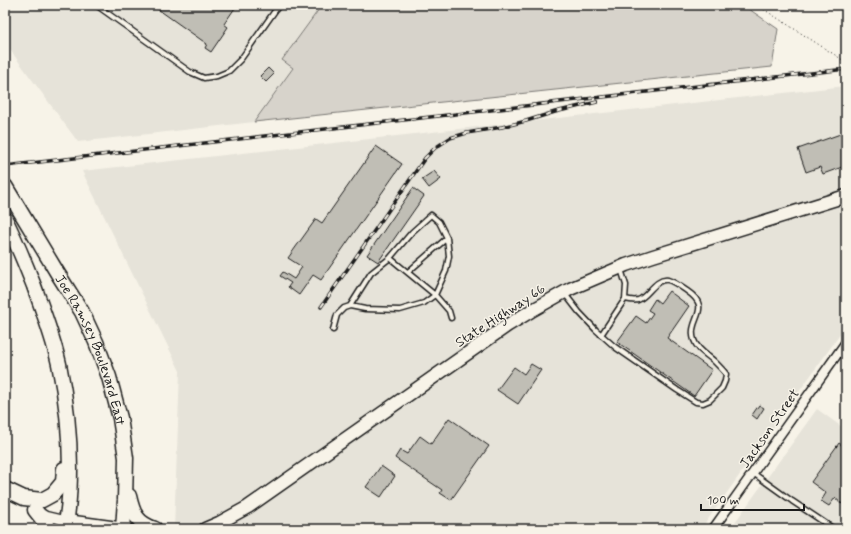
<svg xmlns="http://www.w3.org/2000/svg" width="851" height="534" viewBox="0 0 851 534" font-family="Mynerve,sans-serif">
<rect width="100%" height="100%" fill="#f7f3e8"/>
<filter id="ink" filterUnits="userSpaceOnUse"><feTurbulence type="fractalNoise" baseFrequency=".025" numOctaves="2"/><feDisplacementMap in="SourceGraphic" scale="8" xChannelSelector="R" yChannelSelector="G"/><feConvolveMatrix kernelMatrix="1 2 1 2 8 2 1 2 1" color-interpolation-filters="sRGB"/></filter>
<g filter="url(#ink)">
<path fill="#e6e3d9" d="M5 5H322L282 60 293 68 254 122 78 142 5 43Z
M846 86V326L701 529H174L180 371 82 171Z
M817 409 846 430V529H730Z"/>
<path fill="#d7d3cb" stroke="#7a7874" d="M322 5H743L778 29 772 67 254 122 293 68 282 60Z"/>
<path fill="#c0beb5" stroke="#1c1c1c" d="M152 5H237L224 24 228 27 211 52 205 48 207 44Z
M268 68 274 74 266 82 260 76Z
M846 132V159L843 160 845 166 823 174 820 167 806 172 798 149Z
M376 146 402 164 321 280 313 275 299 295 288 287 291 283 280 276 283 272 294 279 302 267 288 258 316 219 322 223Z
M434 171 441 179 429 188 422 179Z
M413 188 424 196 378 262 367 255Z
M669 291 689 306 667 338 712 370 694 396 617 342 636 316 646 323 653 313 648 310 655 299 660 303Z
M531 364 541 370 518 404 497 390 514 367 524 374Z
M759 405 764 408 757 419 752 415Z
M449 418 489 446 451 500 440 493 442 490 395 458 400 450 407 454 420 436 431 444Z
M839 443 846 448V507L835 498 829 506 821 501 826 493 811 482Z
M381 466 395 476 381 497 366 487Z"/>
<g fill="none" stroke-linecap="round" stroke-linejoin="round">
<defs>
<path id="lane" d="M96 5 190 72 204 78 217 76 229 71 241 59 279 5
M408 272 447 238
M565 294 579 312 596 330 615 347 677 390 696 402 703 403 710 400 722 388 725 381 726 374C723 370 719 366 715 362 709 356 697 350 694 340 687 319 714 309 687 291 681 287 675 282 668 280 655 278 648 297 638 300 634 301 629 300 625 299
M350 306 371 273 390 258
M333 330 337 315 344 308 350 306 365 309 400 310 424 303 435 295 446 271 449 256 447 238 439 222 431 215 412 232 390 258 435 295 449 311 451 318
M601 335 625 299 626 285 621 269
M753 473 792 501 834 529"/>
<path id="street" d="M39 512 46 516 67 521
M713 529 846 342"/>
<path id="primary" d="M67 521 125 529
M205 529 219 523 248 507 508 325 531 311 570 289 626 265 653 256 846 196"/>
<g id="highway">
<path id="s1" d="M5 186 58 274 82 312 96 342 109 377 120 418 126 458 125 500 123 529"/>
<path d="M5 219C16 241 25 263 34 286 43 311 53 337 59 364 66 398 70 433 70 469 70 489 69 509 65 529"/>
<path d="M5 489 24 498 42 500 53 494 63 482 64 469"/>
<path d="M129 496C133 514 137 523 155 529"/>
<path d="M35 510 50 529"/>
</g>
</defs>
<use href="#lane" stroke="#1c1c1c" stroke-width="7"/>
<use href="#street" stroke="#1c1c1c" stroke-width="11"/>
<use href="#primary" stroke="#1c1c1c" stroke-width="15"/>
<use href="#highway" stroke="#1c1c1c" stroke-width="17"/>
<path stroke="#1c1c1c" stroke-width="1" stroke-dasharray="1 3" stroke-linecap="butt" d="M757 5 846 62"/>
<use href="#lane" stroke="#f7f3e8" stroke-width="4"/>
<use href="#street" stroke="#f7f3e8" stroke-width="8"/>
<use href="#primary" stroke="#f7f3e8" stroke-width="12"/>
<use href="#highway" stroke="#f7f3e8" stroke-width="14"/>
<defs>
<path id="rail" d="M5 166 846 69
M321 307 425 158 435 148 450 138 467 133 502 127 526 121 555 112 597 102"/>
</defs>
<use href="#rail" stroke="#1c1c1c" stroke-width="3.5"/>
<use href="#rail" stroke="#f7f3e8" stroke-width="2" stroke-dasharray="6" stroke-linecap="butt"/>
</g>
</g>
<g text-anchor="middle" stroke-width="3" stroke-linejoin="round" paint-order="stroke">
<g font-size="14" fill="#1c1c1c" stroke="#f7f3e8">
<text transform="translate(500 315) rotate(-33)" y="5">State Highway 66</text>
<text dy="5" stroke="none"><textPath href="#s1" startOffset="186">Joe Ramsey Boulevard East</textPath></text>
<text transform="translate(769 428) rotate(-55)" y="5">Jackson Street</text>
</g>
</g>
<rect width="851" height="534" fill="none" stroke="#f7f3e8" stroke-width="20"/>
<rect x="10" y="10" width="831" height="514" fill="none" stroke="#1c1c1c" stroke-width="1.5" filter="url(#ink)"/>
<path d="M701 504v6h103v-6" fill="none" stroke="#1c1c1c" stroke-width="2"/>
<text x="707" y="504" font-size="12" fill="#1c1c1c" stroke="#f7f3e8" stroke-width="3" paint-order="stroke">100 m</text>
</svg>
